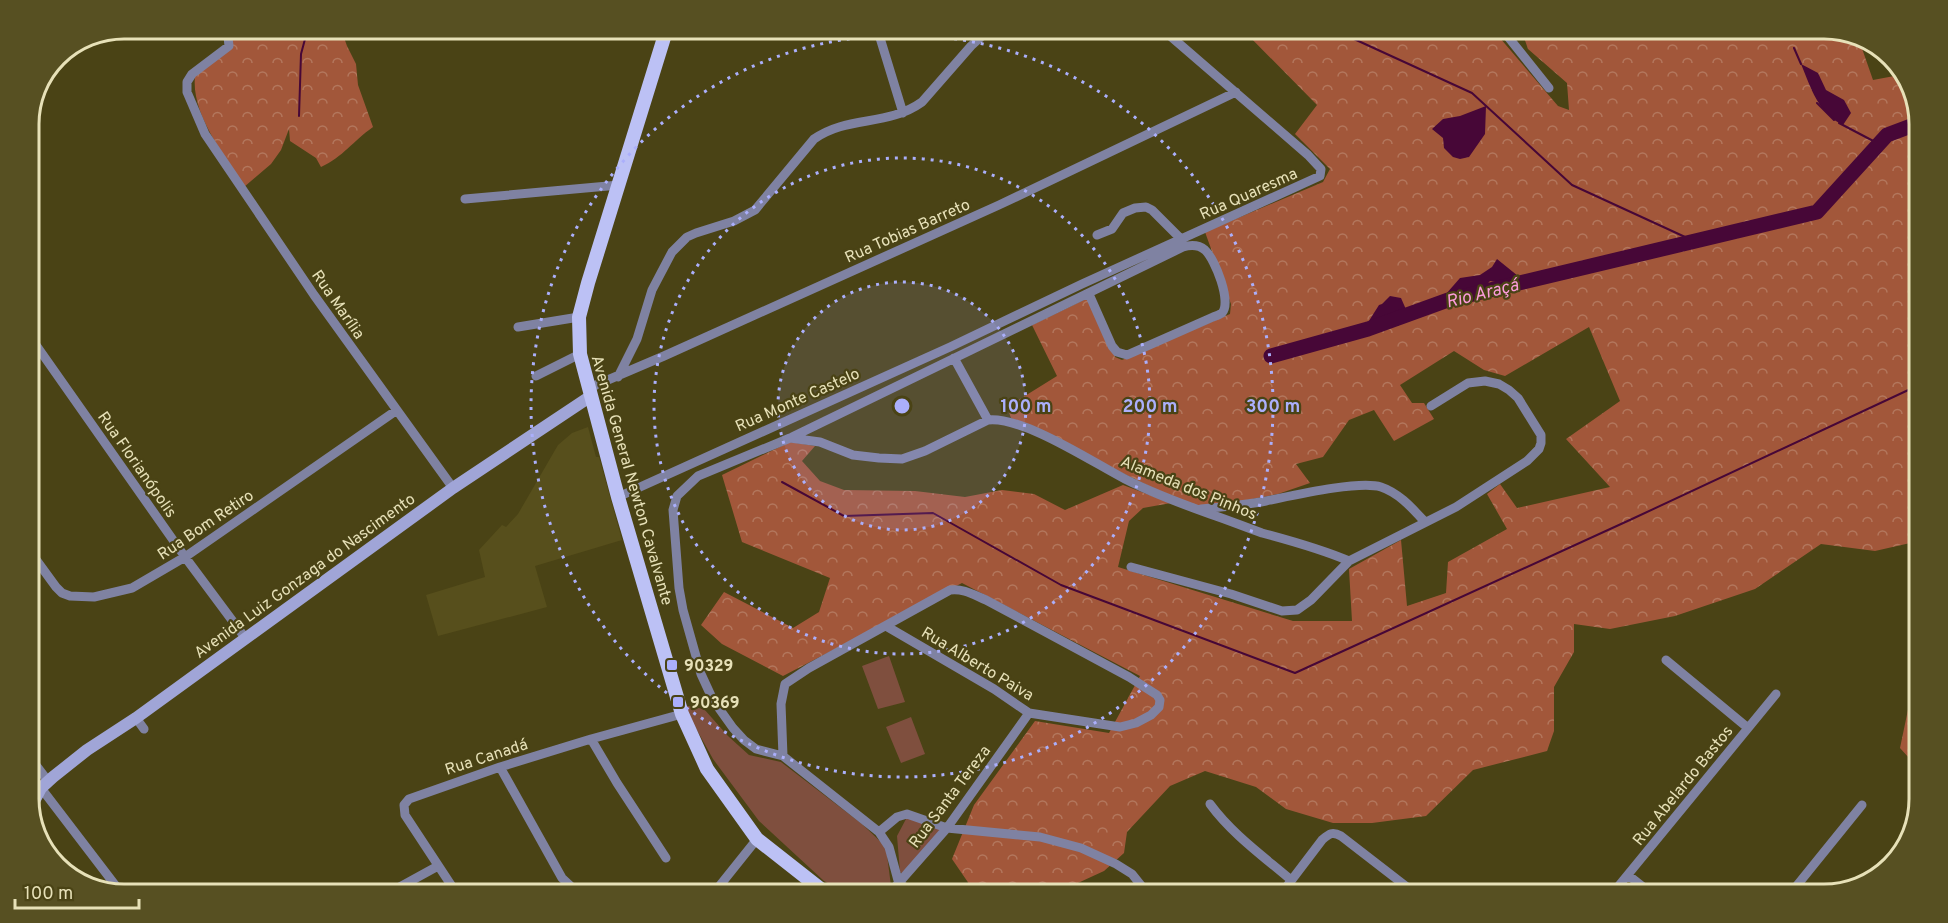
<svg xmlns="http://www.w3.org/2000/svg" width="1948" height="923" viewBox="0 0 1948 923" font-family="Overpass,sans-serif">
<defs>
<pattern id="forest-crowns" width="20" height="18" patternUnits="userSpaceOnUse" patternTransform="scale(1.5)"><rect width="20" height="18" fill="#a2573a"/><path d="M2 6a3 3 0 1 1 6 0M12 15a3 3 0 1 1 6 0" fill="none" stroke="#b3775d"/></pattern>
</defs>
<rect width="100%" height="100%" fill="#4a4315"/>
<path fill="#574f1c" d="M588 427 596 457H599L622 540 535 566 547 607 438 636 426 595 485 577 479 550 502 525 506 527 518 514 558 445 572 433Z"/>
<path fill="#7f4f3e" d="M889 656 905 702 878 709 862 666Z
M683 705 704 709 728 736 749 755 781 762 862 824 886 847 891 886 882 894H859L844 892 824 881 759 821 713 759Z
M911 717 925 754 901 763 886 727Z
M914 818 944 829 903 874 900 872 897 836 906 819Z"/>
<path fill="url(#forest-crowns)" d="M1480 28 1494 31 1558 106 1569 110 1567 83 1528 49 1521 29H1824L1858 37 1873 80 1905 74 1919 118V541L1875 551 1821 544 1755 589 1675 616 1610 629 1574 624V652L1554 687V731L1547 751 1473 770 1426 816 1372 823H1333L1286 809 1256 787 1205 771 1170 786 1127 832 1124 853 1104 871 1056 893 976 894 952 859 974 805 1035 721 1109 733 1140 676 962 583 783 676 722 644 701 625 724 592 793 628 819 612 830 578 742 542 722 475 790 442 815 446 802 461 820 481 844 490 915 491 965 497 1002 490 1034 494 1065 510 1123 485 1171 503 1143 508 1129 521 1118 567 1293 621H1352L1349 569 1401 540 1407 606 1446 593 1448 562 1507 529 1487 494 1500 484 1517 508 1610 487 1566 439 1620 401 1589 327 1505 376 1484 370 1454 351 1400 385 1412 403H1424L1434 419 1394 441 1374 410 1349 420 1323 457 1296 464 1310 483 1278 494 1236 502 1205 506 1195 505 1159 491 1011 418 1007 407 1057 376 1032 325 1088 298 1115 357 1122 360 1230 314 1231 304 1205 232 1323 182 1330 169 1295 134 1317 105 1242 29Z
M229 29H341L347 46 356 64 358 85 373 127C353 141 343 157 321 167L316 158 290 141 289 129 281 150 271 164 244 187C225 155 191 115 195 76L233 41Z
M1919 657V769L1900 748Z"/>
<path fill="#470737" d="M1801 64 1818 73 1826 90 1844 100 1851 113 1843 125C1818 113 1811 88 1801 64Z
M1486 106 1485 134 1469 157 1460 159 1453 157 1444 148 1443 138 1432 129 1443 119 1460 116Z
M1497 259 1528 284 1521 286 1490 281C1479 295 1465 299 1448 300L1446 294 1460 278 1480 275 1492 267Z
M1390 296 1401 298 1408 314 1398 326 1386 325 1383 321 1375 322 1372 328 1368 329 1359 325 1367 324 1379 305 1382 304Z"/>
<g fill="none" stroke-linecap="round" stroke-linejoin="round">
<path stroke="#470737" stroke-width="2" d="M1330 28 1472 93 1572 185 1696 242
M1794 48 1801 64
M1817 103 1834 120
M299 116 301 54 308 28
M1839 123 1879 144
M782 482 844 516 933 513 1061 585 1295 673 1632 519 1919 385"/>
<path stroke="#470737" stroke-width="15" d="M1271 356 1368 329 1448 300 1817 212 1887 135 1919 123"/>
<path stroke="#7f82a2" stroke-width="9" d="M224 28 228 37 229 46 192 74 187 82V92L205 134 314 295 453 488
M877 28 903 113
M1501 28 1549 88
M465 199 619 185
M1097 235 1112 229 1123 213 1135 208 1146 207 1152 210 1181 239
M518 327 579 317
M29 335 185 557 246 639
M954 358 988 420C1023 416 1092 462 1125 479 1152 493 1182 504 1210 514 1228 520 1245 527 1262 533 1292 541 1321 549 1349 561
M536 376 580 354
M618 377 637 339 652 290 672 252 687 237 696 233 734 221 755 210 814 139C848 115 887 127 922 102L971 46 991 28
M589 388 664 356 999 205 1236 92
M792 437 1183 247C1190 245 1199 245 1205 250 1215 259 1232 302 1222 313 1219 315 1216 316 1213 317L1127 355 1117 352 1112 346 1089 294
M618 497 950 347 1082 284 1320 176 1321 169 1308 155 1161 28
M1201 509C1223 507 1245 505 1266 501 1291 496 1359 480 1381 487 1399 493 1412 508 1424 521
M29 550 56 587 62 593 70 596 94 597 132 588 185 557 397 410
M1131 567 1231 594 1282 611 1297 610 1311 600 1349 561 1456 507 1527 461 1539 449 1541 443V435L1518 398 1509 390 1499 384 1485 381 1468 383 1431 406
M1666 660 1748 728
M136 718 144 729
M591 739 617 783 666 858
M29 756 48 781
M783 756 781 704 785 684 809 668 950 590C963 588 974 595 986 600L1129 677 1157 695 1160 700 1159 707 1151 715 1136 723 1120 727 1029 713 994 689 886 626
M500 767 562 878 576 891
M41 788 122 894
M1210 804C1232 834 1263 856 1291 880
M879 832 897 817 907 814 947 828 1040 837 1081 848 1116 864 1132 874 1148 894
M1628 875 1652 894
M387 894 438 866
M457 894 405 815 404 805 409 799 500 767 591 739 682 714
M713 894 757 839
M889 894 947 828 1029 713
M918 894 899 884 889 847 879 832 783 756 756 749 744 740 733 728 713 700 701 674 683 610 679 588 673 510 677 496 698 476 790 438 820 442 853 455 879 458 902 459 925 451 988 420
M1281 894 1322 840C1329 834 1332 831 1341 836L1416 894
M1612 894 1776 694
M1790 894 1862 805"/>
<path stroke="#a0a5d7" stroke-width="12" d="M30 809 41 788 53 777 87 750 136 718 453 488 591 396"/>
<path stroke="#bcc1f5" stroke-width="14" d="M667 28 588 283 579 317 580 354 618 497 682 714 707 769 757 839 827 894"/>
</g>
<circle cx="902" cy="406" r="124" fill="#abaffb" fill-opacity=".12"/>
<g fill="none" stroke="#abaffb" stroke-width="3" stroke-dasharray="3 6">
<circle cx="902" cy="406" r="124"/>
<circle cx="902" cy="406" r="248"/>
<circle cx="902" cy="406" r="371"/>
</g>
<g fill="#abaffb" stroke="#4a4315" stroke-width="2">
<rect x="666" y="659" width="12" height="12" rx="3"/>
<rect x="672" y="696" width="12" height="12" rx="3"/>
</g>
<g text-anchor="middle" stroke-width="4.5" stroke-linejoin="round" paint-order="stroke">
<g font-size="16" fill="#e7e1b8" stroke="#4a4315">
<text transform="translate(1248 193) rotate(-24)" y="6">Rua Quaresma</text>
<text transform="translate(907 230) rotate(-24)" y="6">Rua Tobias Barreto</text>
<text transform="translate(339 304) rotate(55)" y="6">Rua Marília</text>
<text transform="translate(797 399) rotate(-24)" y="6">Rua Monte Castelo</text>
<text transform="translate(138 464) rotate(55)" y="6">Rua Florianópolis</text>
<text transform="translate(633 480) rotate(74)" y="6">Avenida General Newton Cavalvante</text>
<text transform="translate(1189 487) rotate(22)" y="6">Alameda dos Pinhos</text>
<text transform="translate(205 524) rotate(-34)" y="6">Rua Bom Retiro</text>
<text transform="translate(304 575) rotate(-36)" y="6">Avenida Luiz Gonzaga do Nascimento</text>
<text transform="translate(978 663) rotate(31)" y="6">Rua Alberto Paiva</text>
<text transform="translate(486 756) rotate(-18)" y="6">Rua Canadá</text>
<text transform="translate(1682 785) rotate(-51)" y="6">Rua Abelardo Bastos</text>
<text transform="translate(949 796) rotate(-53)" y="6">Rua Santa Tereza</text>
</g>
<g font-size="16" font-weight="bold" fill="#e7e1b8" stroke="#4a4315" text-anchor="start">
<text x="684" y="671">90329</text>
<text x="690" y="708">90369</text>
</g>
<g font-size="18" font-style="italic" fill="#fd9cdc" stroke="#4a4315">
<text transform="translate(1482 293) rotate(-14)" y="6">Rio Araçá</text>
</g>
</g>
<path d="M0 0H1948V923H0ZM124 39H1824A85 85 0 0 1 1909 124V799A85 85 0 0 1 1824 884H124A85 85 0 0 1 39 799V124A85 85 0 0 1 124 39Z" fill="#575022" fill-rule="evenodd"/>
<path fill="none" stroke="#e7e1b8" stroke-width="3" d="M124 39H1824A85 85 0 0 1 1909 124V799A85 85 0 0 1 1824 884H124A85 85 0 0 1 39 799V124A85 85 0 0 1 124 39Z"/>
<circle cx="902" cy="406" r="9" fill="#abaffb" stroke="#4a4315" stroke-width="3"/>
<g font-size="18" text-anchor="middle" font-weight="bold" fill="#abaffb" stroke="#4a4315" stroke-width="4.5" stroke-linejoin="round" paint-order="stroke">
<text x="1026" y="412">100 m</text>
<text x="1150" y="412">200 m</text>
<text x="1273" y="412">300 m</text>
</g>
<path d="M15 899v9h124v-9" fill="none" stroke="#e7e1b8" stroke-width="3"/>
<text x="24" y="899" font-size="18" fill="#e7e1b8" stroke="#4a4315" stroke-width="4.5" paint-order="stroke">100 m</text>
</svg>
